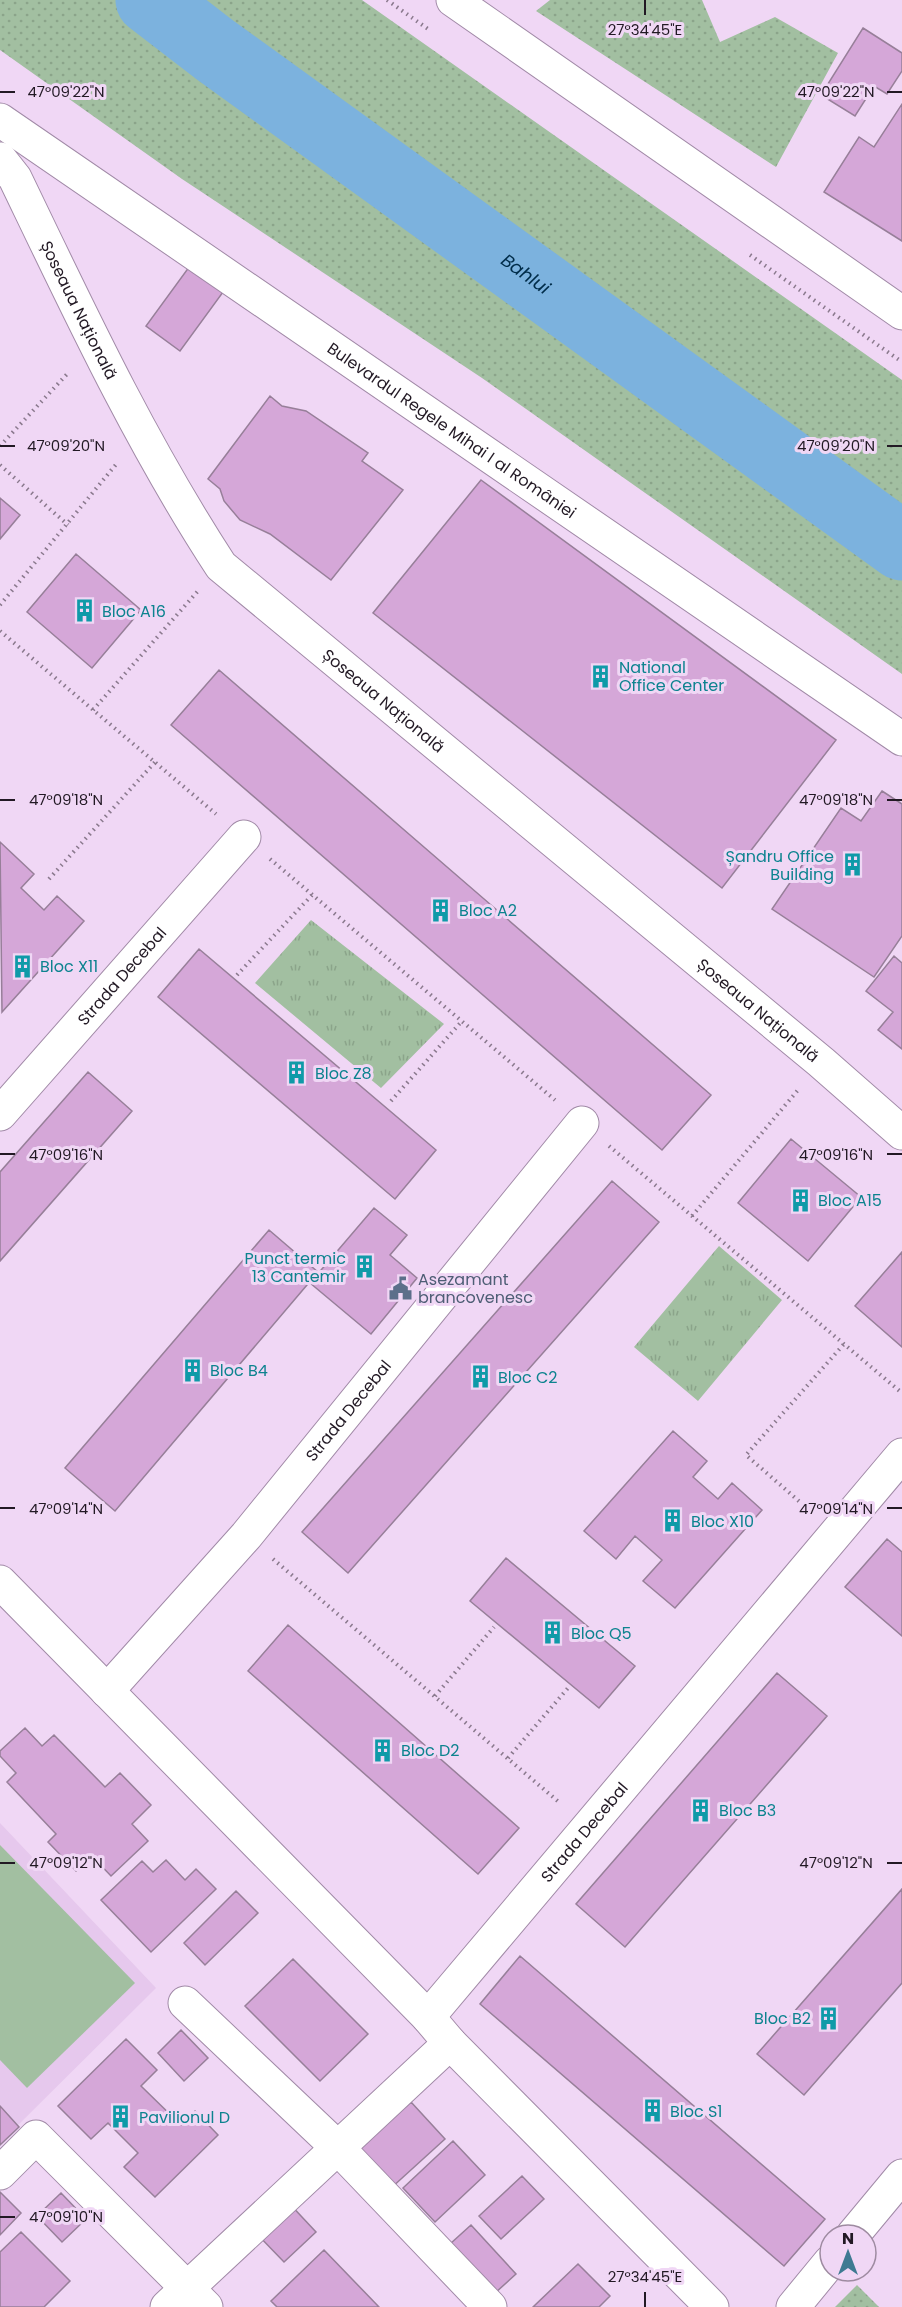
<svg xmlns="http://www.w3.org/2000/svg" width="902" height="2307" viewBox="0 0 902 2307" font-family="Poppins,sans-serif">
<defs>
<pattern id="grass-dots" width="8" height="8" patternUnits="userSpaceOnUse" patternTransform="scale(1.5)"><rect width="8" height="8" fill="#a2bfa1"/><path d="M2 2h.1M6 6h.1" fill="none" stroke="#8ba48a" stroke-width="1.8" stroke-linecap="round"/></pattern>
<pattern id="park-tufts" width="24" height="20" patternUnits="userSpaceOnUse" patternTransform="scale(1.5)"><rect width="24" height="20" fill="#a2bfa1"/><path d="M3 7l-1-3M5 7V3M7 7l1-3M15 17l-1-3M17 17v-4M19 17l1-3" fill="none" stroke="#8ba48a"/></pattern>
</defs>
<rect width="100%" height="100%" fill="#f0d7f5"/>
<path fill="#e6c8ed" d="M0 1823 156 1988 0 2143Z"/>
<path fill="url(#grass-dots)" d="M0 0H362L902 380V674L482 378 182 179 0 50Z
M550 0H702L720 42 775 17 838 53 776 167 536 11Z
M857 2285 879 2307H835Z"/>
<path fill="url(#park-tufts)" d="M311 920 444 1024 381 1088 255 983Z
M719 1246 782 1300 698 1401 634 1347Z"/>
<path fill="#a2bfa1" d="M0 1845 135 1983 27 2088 0 2060Z"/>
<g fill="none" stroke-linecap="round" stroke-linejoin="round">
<path stroke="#7cb2de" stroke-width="69" id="s1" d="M150 0 215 50 902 546"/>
</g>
<path fill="#d5a7d8" stroke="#977f99" stroke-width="1.5" d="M863 28 902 53V71L887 94 874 86 855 116 821 95Z
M902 104V241L824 192 859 137 874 147Z
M192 263 226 288 180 351 146 326Z
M270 396 282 406 306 411 368 453 362 461 403 490 331 580 270 534 240 520 224 501 220 489 208 479Z
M481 480 836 740 722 888 373 613Z
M0 498 20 515 0 539Z
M76 554 141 610 92 668 27 612Z
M219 670 711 1095 662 1150 171 725Z
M882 791 902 804V936L874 977 772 909 841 808 861 821Z
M0 842 34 874 21 888 44 910 57 896 84 921 2 1012Z
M199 949 436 1150 395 1199 158 997Z
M894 956 902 963V1049L878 1030 893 1012 866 991Z
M88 1072 132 1111 0 1261V1172Z
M791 1139 861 1197 808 1261 738 1203Z
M612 1181 659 1222 348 1573 302 1532Z
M374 1208 407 1235 390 1255 417 1278 371 1334 310 1283Z
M269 1230 318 1272 115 1511 65 1468Z
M902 1252V1347L855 1306Z
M673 1431 707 1461 693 1477 718 1499 732 1483 762 1510 675 1608 643 1581 662 1560 635 1536 616 1559 584 1531Z
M887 1539 902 1552V1636L845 1587Z
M506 1558 635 1666 599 1708 470 1601Z
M288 1625 519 1828 478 1874 248 1671Z
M777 1673 827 1716 625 1947 576 1904Z
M25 1728 42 1746 54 1735 105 1787 120 1773 151 1805 132 1824 148 1841 111 1876 92 1856 76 1871 48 1842 56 1834 7 1782 16 1773 0 1756V1751Z
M166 1860 185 1880 196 1869 216 1889 151 1952 101 1900 142 1861 153 1872Z
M902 1889V1983L804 2095 757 2054Z
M236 1891 258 1913 205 1965 184 1943Z
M520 1956 825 2219 784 2266 480 2004Z
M293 1959 368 2034 320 2081 245 2006Z
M181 2030 208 2058 184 2081 158 2053Z
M126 2039 157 2070 141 2086 181 2125 195 2111 218 2135 155 2197 124 2167 138 2153 108 2123 91 2139 58 2106Z
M411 2102 445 2139 390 2189 356 2151Z
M0 2106 19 2127 0 2145Z
M453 2141 485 2175 435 2222 403 2188Z
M522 2176 544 2199 501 2239 479 2216Z
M0 2192 21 2213 0 2235Z
M61 2193 86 2219 62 2242 37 2216Z
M287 2201 316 2232 284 2262 255 2232Z
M471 2225 516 2274 494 2294 450 2244Z
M21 2232 70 2281 44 2307H0V2252Z
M324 2250 379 2307H277L271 2301Z
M578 2264 610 2296 599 2307H533Z"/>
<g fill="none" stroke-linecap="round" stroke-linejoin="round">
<defs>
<g id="minor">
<path id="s2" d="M0 1114 244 837"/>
<path d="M0 1582 428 2017 450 2043 712 2307"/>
<path id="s3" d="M107 1691 246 1536 582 1123"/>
<path d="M185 2003 338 2148 490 2307"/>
<path id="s4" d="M428 2017 902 1455"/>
<path d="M0 2173 36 2137 206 2307"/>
<path d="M853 2235 902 2176"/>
<path d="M167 2307 450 2043"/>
<path d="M793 2307 830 2262"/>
</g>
<g id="tertiary">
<path id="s5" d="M0 159 15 178C79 311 140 442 221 566L821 1062 902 1133"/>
</g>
<g id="secondary">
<path d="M453 0 902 313"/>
<path id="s6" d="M0 120 902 739"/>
</g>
</defs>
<use href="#minor" stroke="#a18aa7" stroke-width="35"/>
<use href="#tertiary" stroke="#a18aa7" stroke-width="35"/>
<use href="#secondary" stroke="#a18aa7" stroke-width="35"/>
<path stroke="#8a798d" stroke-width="4" stroke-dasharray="1.5 4.5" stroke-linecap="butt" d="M387 0 428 29
M750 255 902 362
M0 446 69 372
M0 465 68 525
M0 605 118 462
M0 631 216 814
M93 710 198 591
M270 859 555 1100
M49 879 155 762
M237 975 312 895
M391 1101 462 1021
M609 1146 902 1393
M692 1216 798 1090
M808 1509 746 1455 844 1344
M273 1559 560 1803
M435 1696 494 1627
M508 1758 568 1688"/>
<use href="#minor" stroke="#fff" stroke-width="33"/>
<use href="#tertiary" stroke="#fff" stroke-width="33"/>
<use href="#secondary" stroke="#fff" stroke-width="33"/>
</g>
<path fill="none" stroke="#221924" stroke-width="2" d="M645 0V15M0 92H15M887 92H902M0 446H15M887 446H902M0 800H15M887 800H902M0 1154H15M887 1154H902M0 1508H15M887 1508H902M0 1863H15M887 1863H902M0 2217H15M645 2292V2307"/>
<defs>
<symbol id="building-bare" viewBox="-9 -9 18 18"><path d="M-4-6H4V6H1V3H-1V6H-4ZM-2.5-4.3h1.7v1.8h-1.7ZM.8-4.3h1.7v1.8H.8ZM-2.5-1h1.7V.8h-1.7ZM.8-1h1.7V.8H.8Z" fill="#0f9aa8" stroke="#f0d7f5" stroke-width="2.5" paint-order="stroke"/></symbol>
<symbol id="civic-bare" viewBox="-9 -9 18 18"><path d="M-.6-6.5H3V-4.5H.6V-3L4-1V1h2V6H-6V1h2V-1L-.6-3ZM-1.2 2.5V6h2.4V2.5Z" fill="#5c6f8a" stroke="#f0d7f5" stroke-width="2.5" paint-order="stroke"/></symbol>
</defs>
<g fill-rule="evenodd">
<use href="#building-bare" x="68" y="594" width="33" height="33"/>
<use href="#building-bare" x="584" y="660" width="33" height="33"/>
<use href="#building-bare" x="836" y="848" width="33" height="33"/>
<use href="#building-bare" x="424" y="894" width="33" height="33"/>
<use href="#building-bare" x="6" y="950" width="33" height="33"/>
<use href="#building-bare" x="280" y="1056" width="33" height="33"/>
<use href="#building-bare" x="784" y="1184" width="33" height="33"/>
<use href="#building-bare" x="348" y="1250" width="33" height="33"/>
<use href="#civic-bare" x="384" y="1272" width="33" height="33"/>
<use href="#building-bare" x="176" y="1354" width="33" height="33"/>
<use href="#building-bare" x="464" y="1360" width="33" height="33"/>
<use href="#building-bare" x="656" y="1504" width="33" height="33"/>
<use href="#building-bare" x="536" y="1616" width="33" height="33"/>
<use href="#building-bare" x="366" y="1734" width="33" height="33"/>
<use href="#building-bare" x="684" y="1794" width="33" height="33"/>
<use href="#building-bare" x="812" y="2002" width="33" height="33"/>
<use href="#building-bare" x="636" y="2094" width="33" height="33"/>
<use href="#building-bare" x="104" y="2100" width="33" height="33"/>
</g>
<g text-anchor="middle" stroke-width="6" stroke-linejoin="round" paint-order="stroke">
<g font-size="16" fill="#221924" stroke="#f0d7f5">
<text dy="6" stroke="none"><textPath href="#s5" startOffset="171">Șoseaua Națională</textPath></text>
<text dy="6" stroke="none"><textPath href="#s6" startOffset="548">Bulevardul Regele Mihai I al României</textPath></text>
<text dy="6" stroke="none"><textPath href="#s5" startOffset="675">Șoseaua Națională</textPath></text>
<text dy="6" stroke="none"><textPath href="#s2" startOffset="184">Strada Decebal</textPath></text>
<text dy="6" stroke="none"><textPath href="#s5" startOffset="1161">Șoseaua Națională</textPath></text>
<text dy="6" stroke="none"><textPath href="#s3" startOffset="370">Strada Decebal</textPath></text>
<text dy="6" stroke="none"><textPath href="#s4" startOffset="242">Strada Decebal</textPath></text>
</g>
<g font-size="16" fill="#0d838f" stroke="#f0d7f5" text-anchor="start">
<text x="102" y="617">Bloc A16</text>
<text x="619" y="673">National<tspan x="619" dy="18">Office Center</tspan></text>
<text x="834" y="862" text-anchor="end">Șandru Office<tspan x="834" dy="18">Building</tspan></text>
<text x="459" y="916">Bloc A2</text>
<text x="40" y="972">Bloc X11</text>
<text x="315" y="1079">Bloc Z8</text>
<text x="818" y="1206">Bloc A15</text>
<text x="346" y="1264" text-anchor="end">Punct termic<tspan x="346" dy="18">13 Cantemir</tspan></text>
<text x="210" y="1376">Bloc B4</text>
<text x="498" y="1383">Bloc C2</text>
<text x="691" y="1527">Bloc X10</text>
<text x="571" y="1639">Bloc Q5</text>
<text x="401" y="1756">Bloc D2</text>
<text x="719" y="1816">Bloc B3</text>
<text x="811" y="2024" text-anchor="end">Bloc B2</text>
<text x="670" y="2117">Bloc S1</text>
<text x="139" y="2123">Pavilionul D</text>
</g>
<g font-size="16" fill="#4e5e75" stroke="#f0d7f5" text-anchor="start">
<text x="418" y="1285">Asezamant<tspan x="418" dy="18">brancovenesc</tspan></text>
</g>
<g font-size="18" font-style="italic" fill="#002c49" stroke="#f0d7f5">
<text dy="6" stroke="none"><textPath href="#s1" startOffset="465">Bahlui</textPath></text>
</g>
</g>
<g font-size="15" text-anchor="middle" fill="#221924" stroke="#f0d7f5" stroke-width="6" stroke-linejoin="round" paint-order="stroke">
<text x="645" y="35">27°34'45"E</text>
<text x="66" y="97">47°09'22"N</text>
<text x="836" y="97">47°09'22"N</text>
<text x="66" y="451">47°09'20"N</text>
<text x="836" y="451">47°09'20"N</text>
<text x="66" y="805">47°09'18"N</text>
<text x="836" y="805">47°09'18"N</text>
<text x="66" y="1160">47°09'16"N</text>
<text x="836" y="1160">47°09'16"N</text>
<text x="66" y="1514">47°09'14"N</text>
<text x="836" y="1514">47°09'14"N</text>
<text x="66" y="1868">47°09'12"N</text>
<text x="836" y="1868">47°09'12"N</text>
<text x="66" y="2222">47°09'10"N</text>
<text x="645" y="2282">27°34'45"E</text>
</g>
<g transform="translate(848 2253)"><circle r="28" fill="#f0d7f5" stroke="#9e8ba1" stroke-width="1.5"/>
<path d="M0-4.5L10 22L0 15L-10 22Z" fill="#3e7a92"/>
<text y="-9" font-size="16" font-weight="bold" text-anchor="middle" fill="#221924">N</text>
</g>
</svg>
